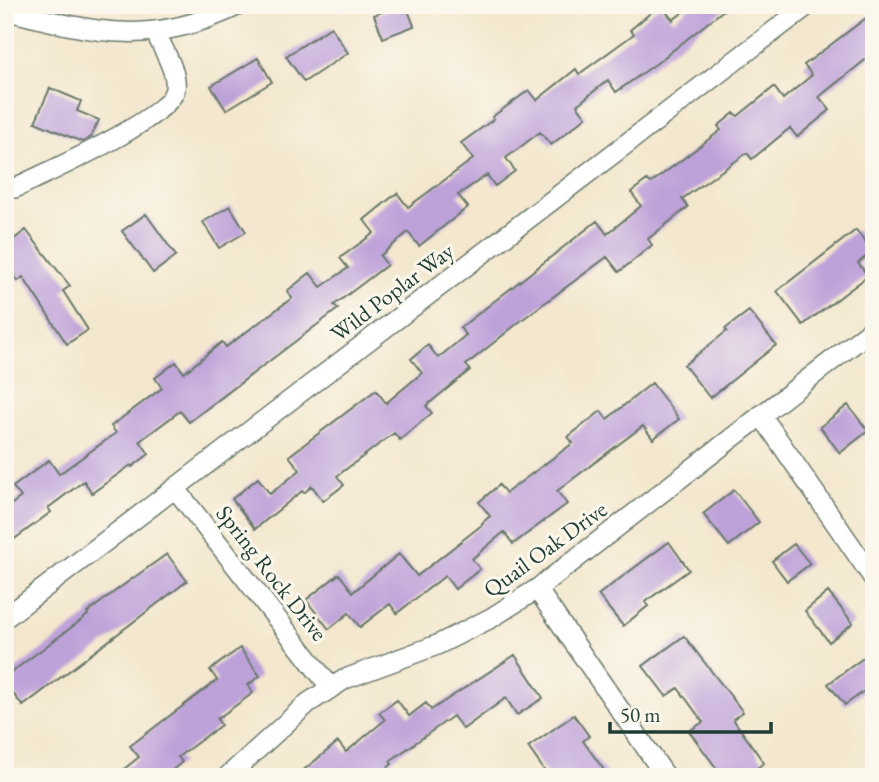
<svg xmlns="http://www.w3.org/2000/svg" width="879" height="782" viewBox="0 0 879 782" font-family="'EB Garamond',serif">
<rect width="100%" height="100%" fill="#fbf7ec"/>
<filter id="ink" filterUnits="userSpaceOnUse"><feTurbulence type="fractalNoise" baseFrequency=".0143" numOctaves="2"/><feDisplacementMap in="SourceGraphic" scale="14" xChannelSelector="R" yChannelSelector="G"/><feConvolveMatrix kernelMatrix="1 2 1 2 8 2 1 2 1" color-interpolation-filters="sRGB"/></filter>
<filter id="wash" filterUnits="userSpaceOnUse"><feTurbulence type="fractalNoise" baseFrequency=".00686" numOctaves="4" result="noise"/><feDisplacementMap in="SourceGraphic" scale="28" xChannelSelector="R" yChannelSelector="G"/><feGaussianBlur stdDeviation="1.57" result="paint"/><feColorMatrix in="noise" values="0 0 0 0 0 0 0 0 0 0 0 0 0 0 0 0 0 1.4 0 .05"/><feComposite in="paint" operator="in"/></filter>
<g filter="url(#wash)">
<rect width="100%" height="100%" fill="#f3e7cd"/>
<g id="blocks">
<path fill="#bda1d9" d="M399 5H406L414 26 383 38 374 15Z
M660 5 673 20 692 5H730L657 63 616 92 608 80 577 105 586 117 551 145 540 132 506 158 515 171 495 186 487 175 458 195 468 207 419 246 408 232 380 256 387 265 334 305 338 309 189 422 180 411 140 441 149 454 132 467 131 465 92 493 84 481 48 508 51 512 5 546V509L21 497 13 487 49 460 59 474 116 433 111 426 162 388 155 378 176 362 184 373 222 342 226 347 292 298 287 291 310 273 321 287 348 268 340 258 374 233 364 220 397 193 408 207 473 159 461 143 494 119 492 117 529 90 537 100 576 69 579 74 634 34 630 30Z
M874 12V53L819 97 830 110 797 137 790 128 752 159 747 153 682 199 688 207 648 239 652 245 619 272 607 257 523 319 466 365 470 370 426 406 432 413 400 440 394 433 337 476 344 485 323 501 312 486 304 493 302 491 255 529 232 499 258 478 270 494 300 470 289 456 376 390 386 403 422 373 411 359 428 345 438 358 466 335 460 328 597 221 607 234 641 206 631 192 647 180 651 183 721 130 718 126 734 113 738 116 774 87 783 99 812 75 804 65Z
M331 27 348 53 304 82 286 56Z
M258 58 272 82 226 110 211 86Z
M50 88 81 101 77 111 99 120 91 137 82 142 35 122Z
M230 206 246 232 219 248 203 222Z
M146 214 176 256 153 273 122 231Z
M26 230 70 286 63 291 88 330 67 344 23 277 18 281 5 264V246Z
M856 230 873 251 858 263 868 276 803 325 777 291Z
M749 311 776 345 710 398 684 365 727 331 725 329Z
M652 383 679 419 653 439 643 426 557 491 567 504 513 544 504 532 472 559 480 569 455 589 445 576 397 613 390 604 360 627 349 613 329 629 306 600 339 574 353 592 399 554 417 576 483 524 482 523 490 516 479 502 499 485 506 493 573 443 568 437 601 411 607 419Z
M848 405 868 431 840 453 820 427Z
M734 490 759 522 729 546 703 514Z
M669 542 689 570 645 602 648 606 623 626 598 595Z
M794 544 810 564 787 581 772 561Z
M167 554 187 581 23 706 5 684V677L88 615 87 613 118 589Z
M828 592 853 623 829 642 805 611Z
M684 636 743 712 733 719 764 763 744 777H723L689 731 703 722 678 688 666 696 643 666Z
M240 648 260 676 248 685 253 693 217 719 221 725 178 757 182 762 164 777H114L139 757 130 746 217 680 210 670Z
M874 650V684L845 705 828 684Z
M515 655 543 698 517 715 506 698 463 729 453 716 390 761 392 764 376 777H295L338 742 346 752 385 720 379 713 397 700 409 716 426 703 431 710Z
M574 715 589 736 583 741 609 777H549L528 747Z"/>
</g>
</g>
<g filter="url(#ink)">
<use href="#blocks" fill-opacity="0" stroke="#69786a" stroke-width="2"/>
<g fill="none" stroke-linecap="round" stroke-linejoin="round">
<defs>
<path id="street" d="M5 10C97 33 150 48 239 5
M15 188C45 173 170 119 175 89 178 72 162 48 156 33
M761 415 874 579
M175 488 331 688
M537 589 666 777
M5 618 808 5
M227 777 308 703 345 679 437 645 491 618 537 589 874 328"/>
</defs>
<use href="#street" stroke="#69786a" stroke-width="22"/>
<use href="#street" stroke="#fff" stroke-width="19"/>
</g>
</g>
<g text-anchor="middle" stroke-width="6" stroke-linejoin="round" paint-order="stroke">
<g font-size="23" fill="#1f3d34" stroke="#fbf7ec">
<text transform="translate(392 292) rotate(-37)" y="8">Wild Poplar Way</text>
<text transform="translate(545 549) rotate(-36)" y="8">Quail Oak Drive</text>
<text transform="translate(272 573) rotate(52)" y="8">Spring Rock Drive</text>
</g>
</g>
<rect width="879" height="782" fill="none" stroke="#fbf7ec" stroke-width="28"/>
<path d="M610 722v10h161v-10" fill="none" stroke="#1f3d34" stroke-width="3.5"/>
<text x="620" y="722" font-size="21" fill="#1f3d34" stroke="#fbf7ec" stroke-width="5" paint-order="stroke">50 m</text>
</svg>
